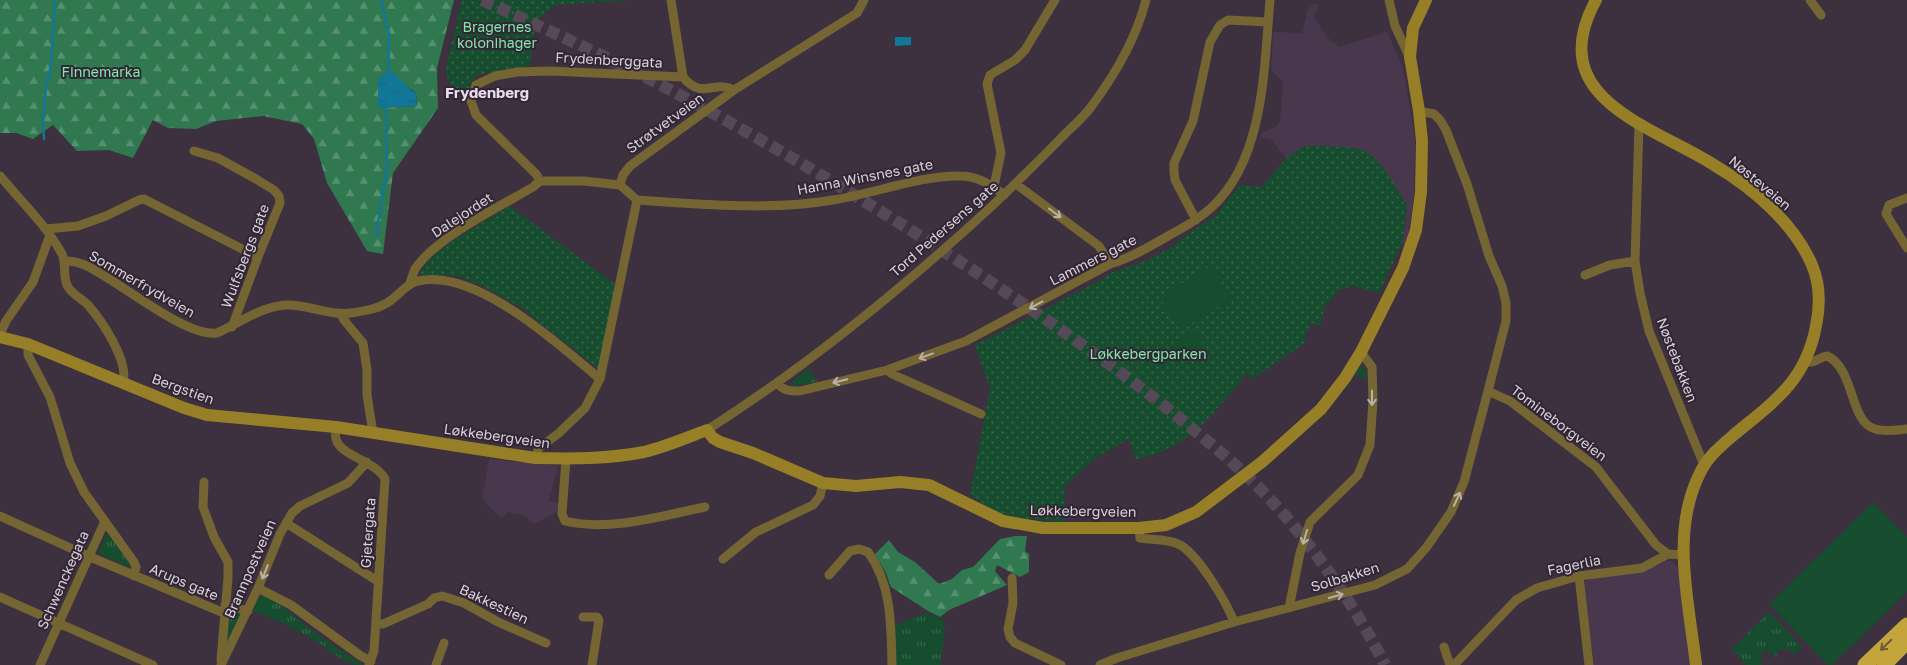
<svg xmlns="http://www.w3.org/2000/svg" width="1907" height="665" viewBox="0 0 1907 665" font-family="'Golos Text',sans-serif">
<defs>
<pattern id="grass-tufts" width="24" height="20" patternUnits="userSpaceOnUse" patternTransform="scale(1.25)"><rect width="24" height="20" fill="#164d2f"/><path d="M3 7l-1-3M5 7V3M7 7l1-3M15 17l-1-3M17 17v-4M19 17l1-3" fill="none" stroke="#37664d"/></pattern>
<pattern id="forest-firs" width="22" height="20" patternUnits="userSpaceOnUse" patternTransform="scale(1.25)"><rect width="22" height="20" fill="#2f7850"/><path d="M5 1l3.5 6h-7zM16 11l3.5 6h-7z" fill="#569071"/></pattern>
<pattern id="park-dots" width="8" height="8" patternUnits="userSpaceOnUse" patternTransform="scale(1.25)"><rect width="8" height="8" fill="#164d2f"/><path d="M2 2h.1M6 6h.1" fill="none" stroke="#37664d" stroke-width="1.8" stroke-linecap="round"/></pattern>
<pattern id="water-ripples" width="26" height="14" patternUnits="userSpaceOnUse" patternTransform="scale(1.25)"><rect width="26" height="14" fill="#117798"/><path d="M2 4q2-2 4 0t4 0M15 11q2-2 4 0t4 0" fill="none" stroke="#246176"/></pattern>
</defs>
<rect width="100%" height="100%" fill="#3d303f"/>
<path fill="#49384d" d="M1319 4 1314 17 1327 37 1339 47 1387 32 1403 68 1415 137 1414 198 1407 241 1401 258 1407 205 1306 146 1286 158 1272 140 1261 137 1262 133 1277 126 1280 121 1283 82 1271 70 1273 32 1302 33 1309 5Z
M489 459 558 466 549 501 559 503 557 512 534 524 523 515 507 512 502 519 482 499Z
M1665 561H1671L1680 569 1691 665H1594L1584 588 1585 582 1590 578 1644 570 1656 566Z"/>
<path fill="url(#grass-tufts)" d="M1360 366 1366 369V379L1355 375Z
M809 369 817 382 792 386V381Z
M109 533 131 565 130 567H128L98 553 107 534Z
M264 594C278 601 287 610 299 620 319 636 340 651 361 663V665C344 665 332 651 317 642 296 630 276 619 253 611L252 610 258 598Z
M230 610 241 614 226 651 227 617Z
M1769 612 1802 647 1794 654 1785 648 1776 653 1777 656 1775 658 1771 652 1769 653 1765 650 1761 654 1763 658 1759 661 1762 665H1746L1732 649Z
M926 613 941 618 945 625 941 665H896L894 625Z"/>
<path fill="url(#forest-firs)" fill-rule="evenodd" d="M0 0H454L437 68 438 108 393 173 383 254 367 251 327 183 314 139 302 124 263 116 216 121 196 129 168 128 153 120 133 158 109 150 77 151 53 125 33 139 16 133H0ZM387 71C395 76 408 89 416 92L417 106 378 108V79L385 74Z
M1015 536H1027L1025 551 1029 554V572L1020 577 997 565 995 571 1007 585 949 610 940 617 928 611 891 587 886 573 875 554 889 540 898 552 915 562 939 584 952 579 962 570 973 567 1000 539Z"/>
<path fill="url(#park-dots)" d="M462 0H634L555 5 536 20 530 66 476 75 470 85 468 96C454 87 447 86 446 68Z
M1305 146C1318 146 1358 146 1367 152 1384 164 1397 189 1407 205L1402 244 1379 293 1353 286 1339 290 1324 308 1320 327 1310 322 1304 344 1252 379 1247 373C1225 399 1198 437 1165 450 1156 455 1145 457 1136 460L1129 439 1095 458 1065 486 1064 522 1019 518 992 510 970 495 990 388 975 345 1101 280 1110 273 1148 260 1174 246 1181 239 1215 216 1240 185 1262 187 1286 158Z
M510 206 616 285 599 369 536 320 526 310 486 288 459 276 419 275C427 251 488 220 510 206Z"/>
<path fill="#164d2f" d="M1211 266 1231 299 1180 330 1159 297Z
M1195 330 1204 345 1179 360 1170 345Z
M1873 502 1907 537V592L1832 665H1828L1769 604Z"/>
<path fill="url(#water-ripples)" d="M895 37H911V45L895 46Z
M390 70 412 91 416 92 417 106 378 108V79L385 74 387 71Z"/>
<g fill="none" stroke-linecap="round" stroke-linejoin="round">
<path stroke="#117798" stroke-width="2.5" d="M381 0 389 34 388 73
M44 139 43 122 46 87 51 66 55 0
M376 236 387 167 386 105"/>
<path stroke="#554857" stroke-width="12" stroke-dasharray="12 6" stroke-linecap="butt" d="M482 0C548 30 614 60 678 94 789 154 897 219 1001 289 1068 334 1134 380 1195 431 1225 455 1254 481 1279 509 1319 554 1358 611 1385 665"/>
<path stroke="#746533" stroke-width="9" d="M671 0 683 77C703 101 713 79 734 90
M1389 0 1395 26 1409 56
M1810 0 1821 15
M1639 124 1635 261 1640 293 1649 331 1704 465
M194 151 218 158 256 179 274 190 279 196 280 203 258 257 232 327
M0 176C21 201 46 225 62 254 67 264 62 277 68 287 72 294 82 299 88 305 102 321 129 361 123 382
M540 181 536 174 476 115 471 101 476 85 495 76 517 72 550 71 683 77
M1016 184 1099 246 1110 264
M994 186 1001 153 987 84 990 75 1015 60 1025 50 1055 0
M1907 198 1889 205 1886 214 1907 248
M637 200C701 204 769 211 833 200 873 194 921 175 960 176 977 176 991 184 1004 195
M637 200 620 185 623 175 630 166 734 90 857 13 864 0
M1196 220 1175 180 1174 172V163L1193 121 1210 42 1220 25 1228 20 1268 22
M46 229 78 226 106 216 139 200 144 199 258 257
M64 261C78 260 90 267 101 274 128 289 188 337 217 333 240 323 264 304 291 305 311 306 331 316 351 313 364 311 379 309 390 301 400 294 406 284 418 281 476 268 558 344 600 379
M1585 275 1610 265 1635 261
M410 283C412 278 413 273 415 269 435 238 501 206 533 187L540 181H584L620 185
M341 314 344 320 363 343 367 370V395L373 433
M0 334 6 321 33 282 50 235
M28 344V355L50 397 70 463 84 492 134 562 136 567 134 576
M1805 361C1813 365 1819 357 1827 356 1855 368 1849 422 1875 429 1885 432 1897 430 1907 429
M887 370 892 374 981 414
M777 383C784 391 789 391 800 391L887 370 966 341 1110 264C1130 258 1149 247 1168 236 1183 228 1199 219 1212 207 1265 158 1264 66 1270 0
M1488 391 1510 401 1596 467 1656 545 1668 554 1683 555
M336 427C336 431 335 436 336 439 340 456 376 461 385 479L374 651 369 665
M707 430C809 365 903 288 992 206 1016 183 1039 161 1062 137 1072 127 1083 118 1091 107 1115 75 1136 39 1146 0
M535 458 539 448 559 433 585 408 600 379 637 200
M566 459 562 514 565 521C610 532 660 516 705 507
M204 482 203 507 214 537 228 562V578L221 660
M0 516 88 556 224 613
M286 523 379 582
M1139 528 1140 538C1152 540 1167 539 1178 544 1197 552 1227 603 1234 622
M723 559 756 532 813 505 820 496 823 483
M829 575 850 551 859 549 868 552C892 584 891 627 892 665
M1579 576 1589 665
M1012 578 1013 603 1008 629 1010 637 1015 643 1061 665
M258 588 291 605 361 656 371 661
M0 597 153 665
M225 605 248 611
M1289 608 1300 553 1310 522 1358 475 1370 445 1373 401 1372 367 1361 352
M583 617H597L599 620 592 665
M376 624H383L428 604 434 598 442 596 464 603 498 622 546 643
M1444 647 1450 665
M40 665 105 521
M221 665 258 588 280 534 292 513 300 506 348 483 367 462
M436 665 444 643
M1100 665 1117 658 1234 622 1375 585 1407 569 1426 548 1451 512 1464 482 1488 391 1506 321V303L1502 286 1489 256 1467 184 1446 130 1440 120 1434 114 1419 111
M1454 665 1516 600 1537 588 1579 576 1642 568 1668 554"/>
<path stroke="#977f27" stroke-width="12" d="M1596 0C1542 99 1651 125 1714 165 1753 188 1794 223 1812 265 1820 284 1820 307 1816 326 1806 380 1775 401 1736 433 1722 445 1708 456 1700 473 1670 532 1689 602 1696 665
M0 337 28 344 184 408 207 415 336 427 535 458C572 459 608 459 644 452 665 447 686 438 707 430L713 438 720 442 753 453 823 483 856 486 900 482 929 485 1003 521 1043 528H1139L1166 525 1196 512 1262 462 1321 409 1345 378 1361 352 1403 268 1416 230 1421 192 1422 141 1419 111 1410 57 1413 28 1426 0"/>
<path stroke="#c4a53c" stroke-width="15" d="M1865 665 1907 625
M1884 665 1907 642"/>
</g>
<defs><path id="oneway-shaft" d="M-6 0H5M1.5-3L5.5 0L1.5 3" fill="none" stroke-width="1.6" stroke-linecap="round" stroke-linejoin="round" transform="scale(1.25)"/></defs>
<g stroke="#bbb1a9">
<use href="#oneway-shaft" transform="translate(1055 213) rotate(37)"/>
<use href="#oneway-shaft" transform="translate(1036 305) rotate(152)"/>
<use href="#oneway-shaft" transform="translate(926 356) rotate(160)"/>
<use href="#oneway-shaft" transform="translate(840 381) rotate(167)"/>
<use href="#oneway-shaft" transform="translate(1372 398) rotate(90)"/>
<use href="#oneway-shaft" transform="translate(1457 499) rotate(-66)"/>
<use href="#oneway-shaft" transform="translate(1305 537) rotate(107)"/>
<use href="#oneway-shaft" transform="translate(265 572) rotate(112)"/>
<use href="#oneway-shaft" transform="translate(1336 596) rotate(-15)"/>
</g>
<use stroke="#6c5938" href="#oneway-shaft" transform="translate(1886 645) rotate(136)"/>
<g text-anchor="middle" stroke-width="4" stroke-linejoin="round" paint-order="stroke">
<g font-size="14" fill="#82e7ab" stroke="#322635">
<text x="497" y="32">Bragernes<tspan x="497" dy="16">kolonihager</tspan></text>
<text x="101" y="77">Finnemarka</text>
<text x="1148" y="359">Løkkebergparken</text>
</g>
<g font-size="14" fill="#dad2dc" stroke="#322635">
<text transform="translate(609 60) rotate(3)" y="5">Frydenberggata</text>
<text transform="translate(665 123) rotate(-36)" y="5">Strøtvetveien</text>
<text transform="translate(865 177) rotate(-11)" y="5">Hanna Winsnes gate</text>
<text transform="translate(1760 183) rotate(40)" y="5">Nøsteveien</text>
<text transform="translate(462 215) rotate(-33)" y="5">Dalejordet</text>
<text transform="translate(944 229) rotate(-41)" y="5">Tord Pedersens gate</text>
<text transform="translate(245 256) rotate(-69)" y="5">Wulfsbergs gate</text>
<text transform="translate(1093 260) rotate(-27)" y="5">Lammers gate</text>
<text transform="translate(142 284) rotate(30)" y="5">Sommerfrydveien</text>
<text transform="translate(1677 360) rotate(69)" y="5">Nøstebakken</text>
<text transform="translate(183 389) rotate(20)" y="5">Bergstien</text>
<text transform="translate(1559 423) rotate(37)" y="5">Tomineborgveien</text>
<text transform="translate(497 436) rotate(8)" y="5">Løkkebergveien</text>
<text transform="translate(1083 511) rotate(1)" y="5">Løkkebergveien</text>
<text transform="translate(368 533) rotate(-86)" y="5">Gjetergata</text>
<text transform="translate(1574 565) rotate(-12)" y="5">Fagerlia</text>
<text transform="translate(250 569) rotate(-66)" y="5">Brannpostveien</text>
<text transform="translate(1345 577) rotate(-17)" y="5">Solbakken</text>
<text transform="translate(63 580) rotate(-66)" y="5">Schwenckegata</text>
<text transform="translate(184 582) rotate(23)" y="5">Arups gate</text>
<text transform="translate(494 604) rotate(25)" y="5">Bakkestien</text>
</g>
<g font-size="15" font-weight="bold" fill="#eadaee" stroke="#322635">
<text x="487" y="98">Frydenberg</text>
</g>
</g>
</svg>
